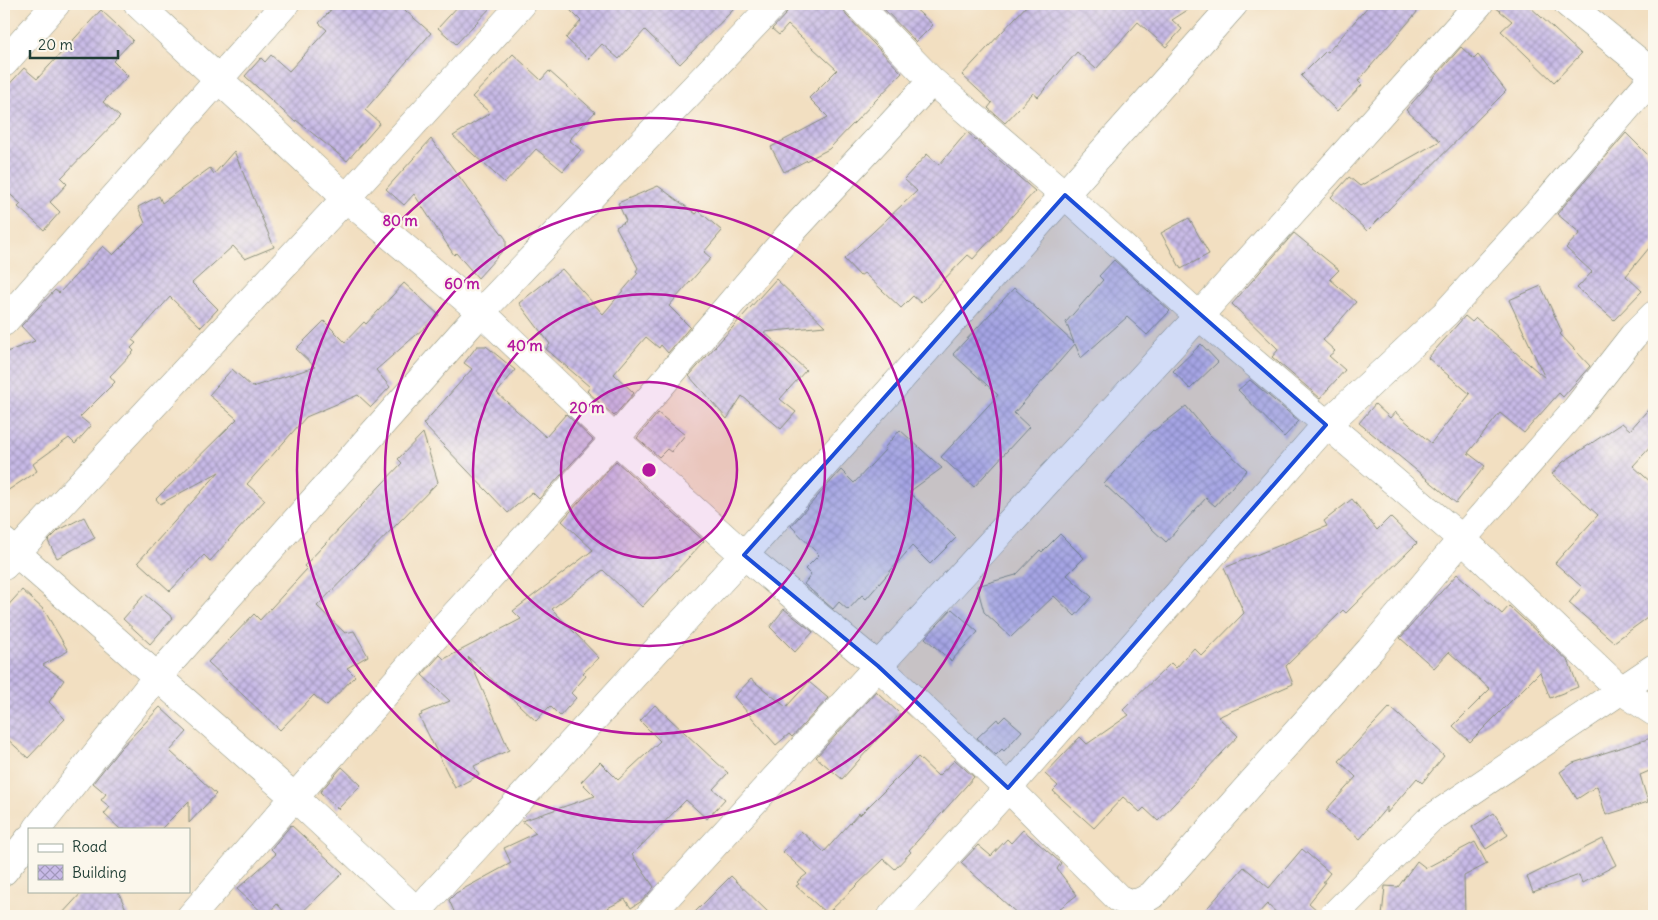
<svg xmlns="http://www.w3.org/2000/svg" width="1658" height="920" viewBox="0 0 1658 920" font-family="Delius,sans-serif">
<defs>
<pattern id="building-cross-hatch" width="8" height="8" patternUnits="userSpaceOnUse" patternTransform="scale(1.25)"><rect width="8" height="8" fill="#c8bae7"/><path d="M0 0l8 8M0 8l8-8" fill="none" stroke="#a298bc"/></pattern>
</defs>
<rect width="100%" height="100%" fill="#fbf7ec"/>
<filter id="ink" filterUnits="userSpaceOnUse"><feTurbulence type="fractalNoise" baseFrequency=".02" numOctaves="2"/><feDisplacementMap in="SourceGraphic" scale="10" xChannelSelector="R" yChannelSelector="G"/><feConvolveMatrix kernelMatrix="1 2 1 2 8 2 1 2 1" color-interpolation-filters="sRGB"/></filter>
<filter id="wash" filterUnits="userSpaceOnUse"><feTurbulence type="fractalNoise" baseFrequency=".0096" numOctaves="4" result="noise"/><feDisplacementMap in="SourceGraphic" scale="20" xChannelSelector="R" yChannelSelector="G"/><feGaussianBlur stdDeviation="1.12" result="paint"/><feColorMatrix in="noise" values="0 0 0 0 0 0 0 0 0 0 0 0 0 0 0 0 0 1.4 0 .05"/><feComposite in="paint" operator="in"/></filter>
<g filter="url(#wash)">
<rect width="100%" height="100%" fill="#f2dfc1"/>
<g id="blocks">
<path fill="url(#building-cross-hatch)" d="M336 4H398L431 33 365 110 380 123 347 161 296 120 295 122 245 76 261 58 265 62 271 55 289 71 327 30 319 23Z
M460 4H494L456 44 438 28Z
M564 4H739L680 64 645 30 619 59 602 44 588 59 566 38 581 21Z
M789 4H842L846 15 902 73 829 149 784 172 771 147 828 117 809 98 837 70 788 25 779 35 772 29 786 14Z
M879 4H910L933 25 916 42Z
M1028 4H1197L1172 20 1182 29 1166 47 1138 22 1096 69 1077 52 1038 97 1033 93 1005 123 988 108 992 103 962 75Z
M1370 4H1424L1358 81 1362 85 1337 111 1301 76 1326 51 1328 52Z
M1494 4H1527L1581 54 1554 82 1501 31 1512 21 1494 6Z
M101 10 133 40 113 61 128 76 103 102 120 117 61 178 67 184 50 202 60 212 44 230 18 207 21 204 4 189V90L24 68 37 79Z
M1461 47 1474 59 1478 55 1506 91 1367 231 1331 197 1349 177 1360 186 1440 141 1406 110Z
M513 54 541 80 549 71 595 112 569 140 581 150 563 171 536 149 505 183 453 136 490 113 472 97Z
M967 132 1035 191 973 259 968 255 921 303 913 296 901 308 864 273 860 276 844 259 917 191 904 179 927 154 939 165Z
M1626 133 1654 161V242L1626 276 1642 291 1614 320 1577 288 1592 272 1566 248 1580 233 1557 214Z
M431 139 506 239V247L478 278 456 253 454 255 414 194 404 205 386 189Z
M234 151 274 247 245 259 233 246 192 283 218 309 201 327 170 297 132 340 136 343 131 348 134 351 110 376 115 382 80 417 91 426 75 444 69 438 33 464 37 471 4 493V353L35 341 21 326 55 290 59 293 103 246 113 255 145 223 138 207 159 196 162 203 210 168 214 174Z
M658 186 696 214 699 211 722 231 704 252 711 258 669 306 690 327 668 353 661 345 659 348 646 337 614 374 634 393 614 416 587 391 590 387 546 349 550 344 519 303 562 269 603 314 638 273 636 271 638 268 616 227 626 221 618 203Z
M1189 218 1209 254 1181 269 1161 233Z
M1294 233 1339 270 1330 279 1356 302 1323 340 1335 351 1329 356 1345 370 1320 398 1272 357 1278 350 1277 348 1232 304Z
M1114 260 1170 311 1147 335 1127 317 1081 358 1075 344 1014 413 1029 427 974 487 941 457 998 395 953 354 1014 288 1074 343 1066 322 1103 280 1099 276Z
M776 279 825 326 764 332 806 370 780 399 796 412 781 429 742 396 727 419 689 376Z
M404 283 439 315 376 370 390 387 371 407 358 395 306 417 247 484 265 500 210 561 204 555 170 591 138 562 219 472 160 504 156 499 237 419 209 395 232 369 252 387 315 367 296 349 324 321 345 342 364 322 366 324Z
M1541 286 1562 332 1560 334 1590 366 1563 397 1559 393 1524 433 1500 413 1468 453 1485 466 1456 503 1359 423 1375 404 1390 418 1395 412 1431 443 1470 394 1428 358 1465 316 1472 322 1476 318 1545 378 1509 300Z
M1201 344 1218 362 1190 389 1173 371Z
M477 346H486L515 370 497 393 546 437 566 414 593 440 539 499 532 492 508 513 423 424 472 369 464 363Z
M1250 380 1299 421 1284 437 1238 390Z
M1654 403V443L1633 466 1654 485V613L1614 642 1569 603 1582 587 1555 563 1598 515 1552 474 1563 462 1622 423 1630 430Z
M1186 406 1209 434 1247 470 1215 506 1206 498 1166 542 1104 484 1153 430 1154 431Z
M658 413 685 435 671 452 667 449 659 457 637 438Z
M900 430 942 468 909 492 956 538 930 564 912 546 866 599 862 595 848 610 839 602 833 609 804 584 811 575 805 569 819 555 791 526 841 470 854 483 886 449 884 448Z
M423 433 438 482 317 606 345 633 354 631 368 656 347 668 355 676 326 706 314 695 280 730 208 662 254 614 260 620 307 569 304 566 402 463 398 459Z
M616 461 704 541 642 607 603 570 552 609 599 658 583 673 586 676 571 693 576 698 560 716 550 706 536 721 468 657 509 750 474 766 479 775 455 788 419 716 422 715 421 713 450 701 422 675 440 655 444 659 521 619 513 611 593 550 562 521Z
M1352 499 1377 530 1390 517 1417 543 1346 613 1343 610 1286 666 1293 684 1218 717 1238 736 1158 821 1144 808 1140 812 1123 797 1094 828 1053 791 1058 786 1045 774 1080 737 1087 744 1129 715 1123 710 1171 663 1176 668 1194 648 1202 656 1244 613 1224 568 1327 526 1324 521Z
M84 517 95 538 57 558 48 541 59 530Z
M1060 534 1084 558 1067 575 1092 597 1075 616 1054 596 1011 637 984 612 977 586 1016 575 1040 550 1042 552Z
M1457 574 1502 614 1509 606 1569 662 1578 687 1550 698 1540 672 1470 742 1453 726 1490 689 1449 652 1434 668 1400 638Z
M22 590 44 610 68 651 43 665 64 680 49 702 65 719 28 758 4 736V610Z
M145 594 173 618 150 644 123 619Z
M784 609 813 632 795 652 770 627Z
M952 609 978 632 951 661 925 638Z
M751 679 786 707 809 682 828 698 792 737 789 734 776 745 734 697Z
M876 691 900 714 842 779 816 757Z
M655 705 728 773 713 789 725 799 707 819 686 800 632 855 654 887 642 901 631 908 625 899 592 916H456L449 900 456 893 511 863 504 848 536 833 522 821 595 796 581 782 600 762 618 780 660 741 640 721Z
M160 707 187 732 170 751 216 794 189 823V801L161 829H120L104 814 110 807 101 800 106 794 93 783 120 749Z
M1390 707 1444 756 1422 783 1417 778 1387 813V807L1360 839 1326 810 1356 777 1339 761Z
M1005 716 1022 731 1004 751 1002 749 996 755 977 738 997 719 999 722Z
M1654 737V769L1640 775 1648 802 1606 815 1597 786 1577 799 1560 772 1573 763Z
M918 757 938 776 955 760 974 777 909 850 911 852 895 869 884 859 827 914 796 886 799 884 797 882 807 874 783 852 801 831 824 852 859 813 860 815Z
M342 767 361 785 338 809 320 792Z
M1494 813 1508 835 1486 849 1472 827Z
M291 825 343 873 298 916H288L277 904 266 916 237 889 276 854 271 849Z
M1023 830 1061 863 1057 869 1077 895 1050 916H1020L961 863 978 845 991 856 1007 839 1011 843Z
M1603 839 1616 865 1582 883 1579 875 1533 892 1527 877Z
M1475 842 1487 864 1464 876 1465 915 1382 916 1385 886 1398 887 1417 861 1426 868Z
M1302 849 1330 873 1323 882H1326L1309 903 1318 911V916H1280L1267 904 1256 916H1200L1244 867 1269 888Z
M731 876 772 916H691Z
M83 891H118L129 916H60Z"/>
</g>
</g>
<g filter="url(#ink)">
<use href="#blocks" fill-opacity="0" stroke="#888e7a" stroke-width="1"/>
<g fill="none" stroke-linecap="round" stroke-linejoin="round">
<defs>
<path id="street" d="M138 4 346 198 481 312 615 439 744 555 878 666 1008 788 1118 898C1134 906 1138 904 1152 895L1370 650 1462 539 1576 409 1633 336 1654 315
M857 4 932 81 1065 195 1199 316 1462 539 1622 691 1654 712
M1568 4 1654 74
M4 63 56 4
M4 322 285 4
M4 542 294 797 422 916
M4 566 346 198 522 4
M37 829 157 677 481 312 774 4
M4 871 29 839
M191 916 441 630 615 439 796 227 932 81
M413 916 744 555 1234 4
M649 916 1199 316 1479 4
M892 916 1008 788 1326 425 1446 313 1545 204 1654 76
M1333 916 1429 820 1654 668"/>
</defs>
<use href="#street" stroke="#888e7a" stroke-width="29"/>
<use href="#street" stroke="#fff" stroke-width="28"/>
</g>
</g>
<path fill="#1d4ed8" fill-opacity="0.2" stroke="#1d4ed8" stroke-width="4" stroke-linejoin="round" d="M1065 195 1326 425 1008 788 878 666 744 555Z"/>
<circle cx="649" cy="470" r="88" fill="#b5179e" fill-opacity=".12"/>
<g fill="none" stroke="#b5179e" stroke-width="2.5">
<circle cx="649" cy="470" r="88"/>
<circle cx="649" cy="470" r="176"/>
<circle cx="649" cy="470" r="264"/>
<circle cx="649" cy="470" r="352"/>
</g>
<circle cx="649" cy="470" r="8" fill="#b5179e" stroke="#fbf7ec" stroke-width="2.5"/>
<g font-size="15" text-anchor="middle" font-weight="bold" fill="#b5179e" stroke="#fbf7ec" stroke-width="4.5" stroke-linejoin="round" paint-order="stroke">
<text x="400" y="226">80 m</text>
<text x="462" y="289">60 m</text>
<text x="525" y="351">40 m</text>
<text x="587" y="413">20 m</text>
</g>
<rect width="1658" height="920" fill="none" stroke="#fbf7ec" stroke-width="20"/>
<rect x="28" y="828" width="162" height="65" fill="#fbf7ec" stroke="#a3ada2"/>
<rect x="38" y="844" width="25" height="8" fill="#ffffff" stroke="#a3ada2"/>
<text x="72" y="852" font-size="15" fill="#1f3d34">Road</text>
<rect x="38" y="865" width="25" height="15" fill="url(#building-cross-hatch)" stroke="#a3ada2"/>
<text x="72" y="878" font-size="15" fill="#1f3d34">Building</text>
<path d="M30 50v8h88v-8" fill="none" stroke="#1f3d34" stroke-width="2.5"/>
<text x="38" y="50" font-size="15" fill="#1f3d34" stroke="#fbf7ec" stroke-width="4" paint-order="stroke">20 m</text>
</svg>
